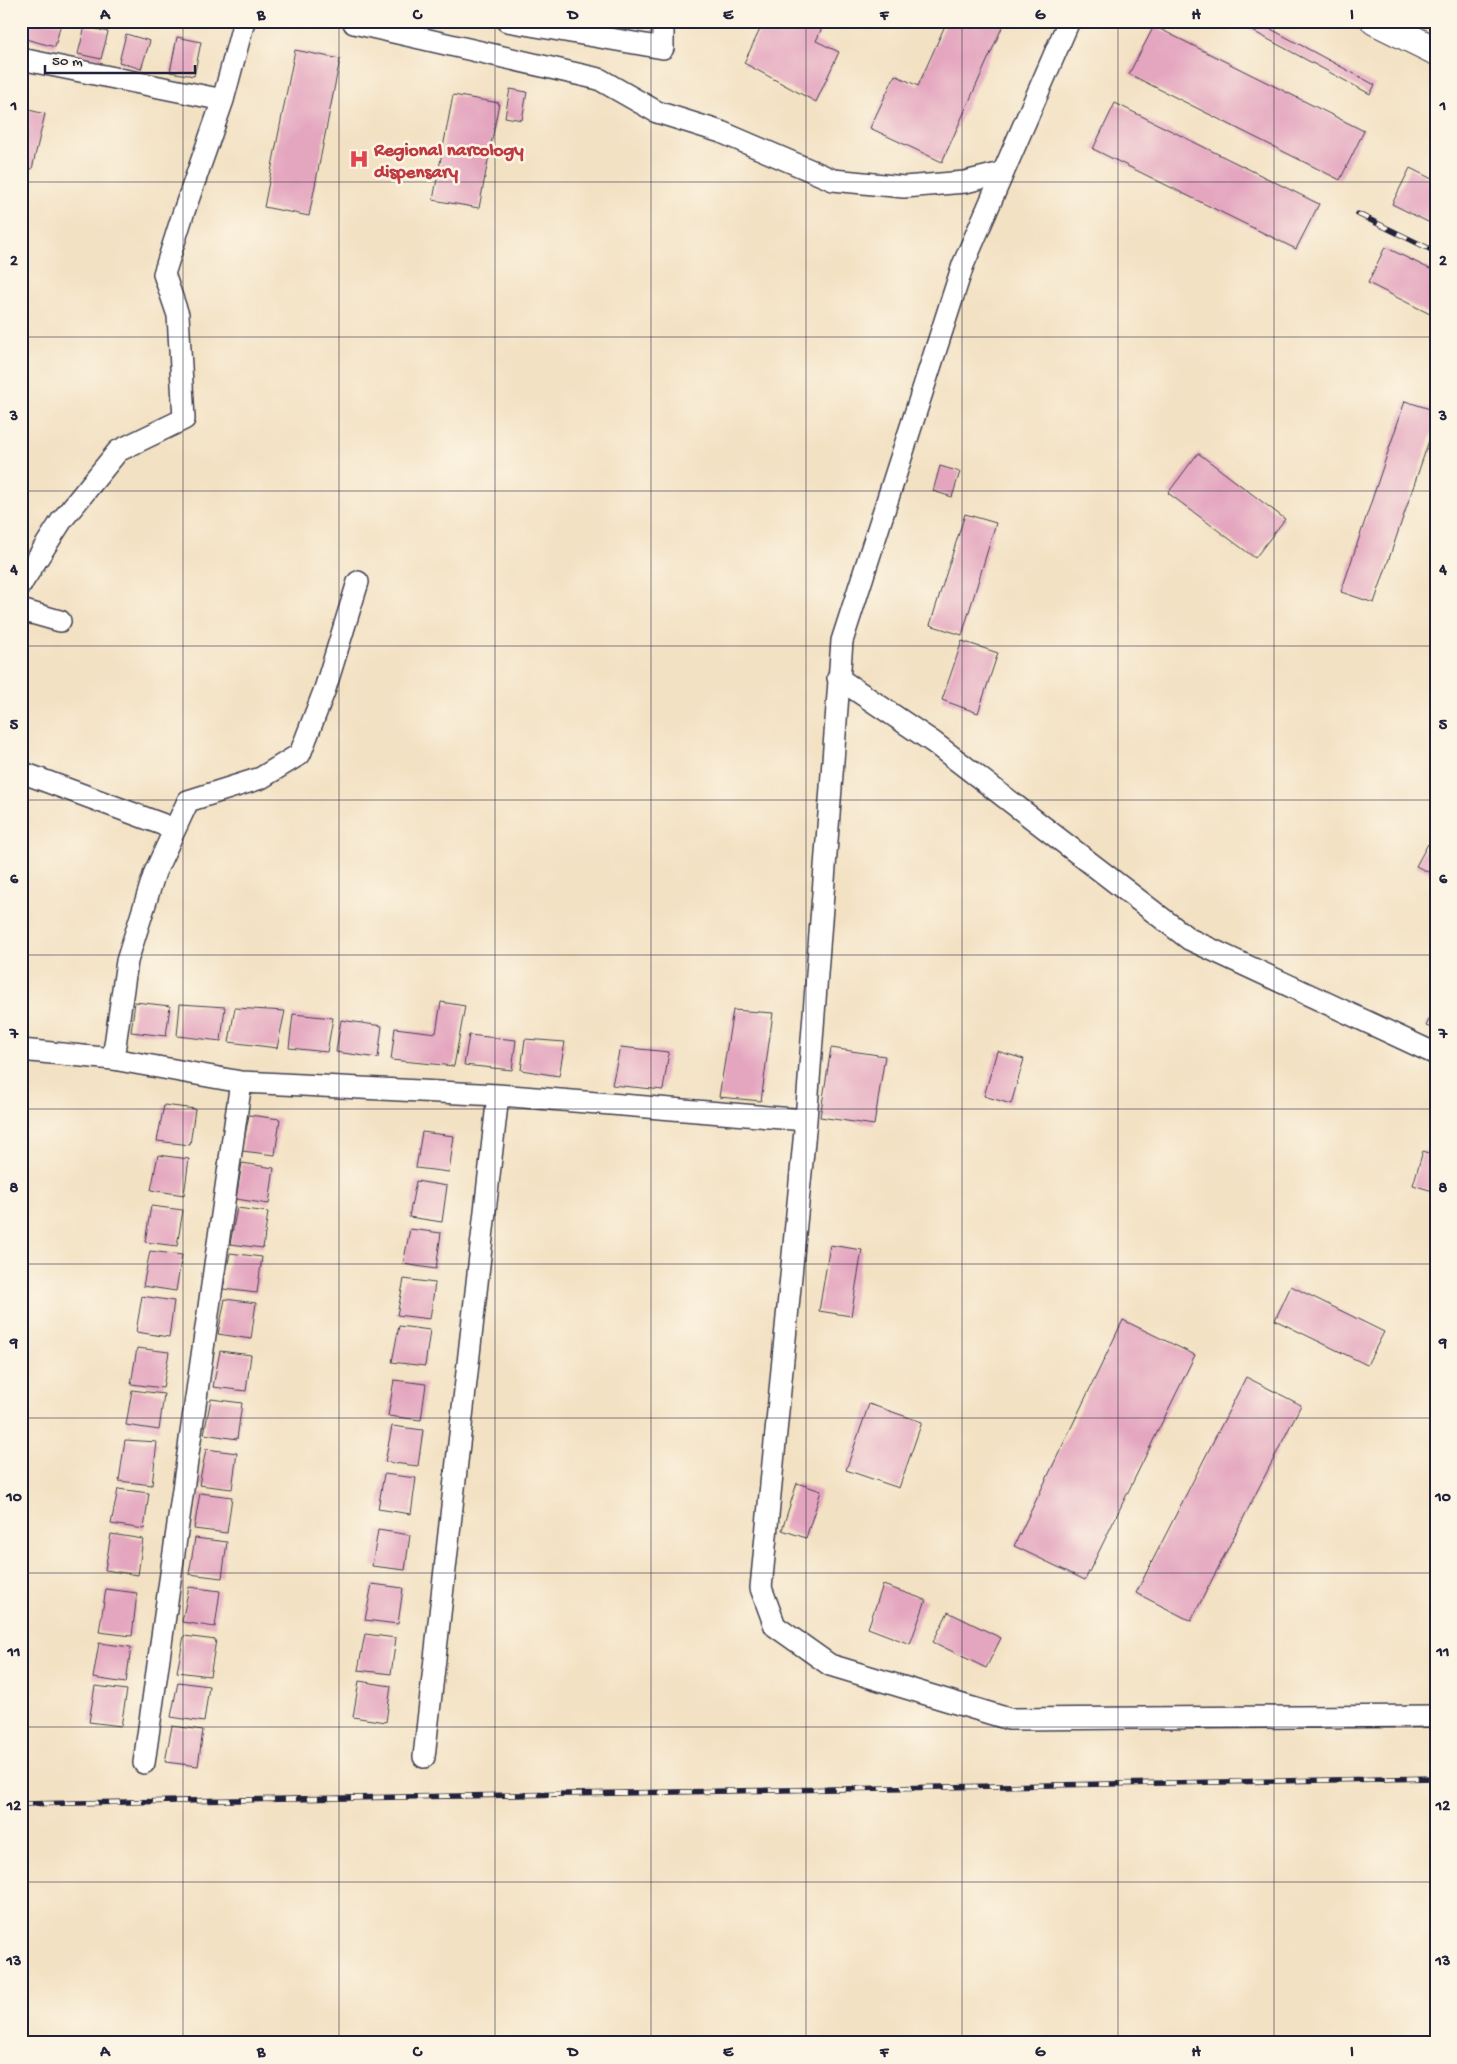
<svg xmlns="http://www.w3.org/2000/svg" width="1457" height="2064" viewBox="0 0 1457 2064" font-family="'Gochi Hand',sans-serif">
<rect width="100%" height="100%" fill="#fcf5e5"/>
<filter id="ink" filterUnits="userSpaceOnUse"><feTurbulence type="fractalNoise" baseFrequency=".02" numOctaves="2"/><feDisplacementMap in="SourceGraphic" scale="10" xChannelSelector="R" yChannelSelector="G"/><feConvolveMatrix kernelMatrix="1 2 1 2 8 2 1 2 1" color-interpolation-filters="sRGB"/></filter>
<filter id="wash" filterUnits="userSpaceOnUse"><feTurbulence type="fractalNoise" baseFrequency=".0096" numOctaves="4" result="noise"/><feDisplacementMap in="SourceGraphic" scale="20" xChannelSelector="R" yChannelSelector="G"/><feGaussianBlur stdDeviation="1.12" result="paint"/><feColorMatrix in="noise" values="0 0 0 0 0 0 0 0 0 0 0 0 0 0 0 0 0 1.4 0 .05"/><feComposite in="paint" operator="in"/></filter>
<g filter="url(#wash)">
<rect width="100%" height="100%" fill="#f3e1c3"/>
<g id="blocks">
<path fill="#e4a6bf" d="M26 21 61 23 55 47 22 38Z
M764 21H825L816 41 839 52 816 102 744 63Z
M947 21H1005L942 162 870 128 895 75 918 86Z
M1234 21H1256L1375 85 1370 94Z
M85 26 108 32 101 59 78 54Z
M1154 26 1364 131 1340 180 1129 74Z
M126 34 150 41 141 69 119 62Z
M177 37 201 42 194 76 170 72Z
M295 50 340 59 309 216 264 207Z
M510 89 527 92 522 120 505 117Z
M453 95 499 103 479 208 433 200Z
M1115 103 1319 204 1296 249 1093 149Z
M21 108 45 114 32 169 21 166Z
M1410 168 1436 181V226L1392 204Z
M1385 247 1436 272V317L1368 283Z
M1405 401 1436 411V420L1374 603 1341 592Z
M1198 453 1285 519 1255 558 1168 493Z
M940 466 960 472 952 497 933 491Z
M965 514 996 523 962 635 930 625Z
M962 641 998 653 978 713 942 700Z
M1428 844 1436 848V876L1416 866Z
M135 1002 170 1006 166 1036 131 1032Z
M441 1002 465 1006 454 1066 391 1060 395 1028 436 1033Z
M180 1004 225 1007 221 1041 177 1036Z
M1436 1004V1030L1426 1026Z
M235 1008 285 1011 277 1048 229 1042Z
M733 1010 773 1013 761 1101 719 1097Z
M293 1014 333 1018 327 1052 289 1048Z
M341 1020 382 1026 378 1058 336 1052Z
M469 1035 516 1040 512 1070 464 1065Z
M525 1039 565 1042 559 1076 521 1070Z
M620 1047 669 1052 663 1090 612 1085Z
M831 1048 885 1056 874 1125 820 1117Z
M997 1051 1024 1059 1011 1104 984 1096Z
M164 1105 195 1109 190 1145 157 1141Z
M249 1115 280 1119 275 1155 242 1151Z
M422 1132 454 1136 449 1172 416 1168Z
M1423 1151 1436 1155V1192L1413 1185Z
M158 1155 189 1159 184 1195 151 1190Z
M242 1163 274 1168 269 1204 236 1199Z
M416 1181 447 1186 442 1222 409 1217Z
M151 1206 183 1210 177 1246 145 1242Z
M237 1208 268 1212 263 1248 230 1244Z
M410 1229 441 1233 436 1269 403 1264Z
M830 1245 862 1250 851 1316 819 1311Z
M150 1251 182 1255 176 1291 143 1286Z
M230 1253 262 1257 257 1293 223 1289Z
M404 1279 435 1283 430 1319 397 1315Z
M1291 1286 1384 1332 1367 1365 1275 1320Z
M142 1296 174 1301 169 1337 136 1332Z
M225 1299 256 1303 251 1339 218 1334Z
M1123 1320 1195 1355 1085 1580 1014 1546Z
M399 1326 430 1330 425 1366 392 1362Z
M137 1348 169 1352 163 1388 131 1384Z
M220 1351 251 1355 246 1391 213 1387Z
M1246 1377 1301 1405 1191 1621 1136 1593Z
M394 1380 426 1384 421 1420 388 1416Z
M132 1390 164 1394 159 1430 126 1425Z
M211 1399 242 1403 237 1439 204 1434Z
M869 1404 922 1422 899 1488 846 1470Z
M392 1426 423 1430 418 1466 385 1462Z
M125 1440 157 1442 152 1485 119 1481Z
M206 1449 237 1453 232 1489 199 1485Z
M384 1474 416 1478 411 1514 378 1509Z
M797 1483 821 1491 806 1538 782 1530Z
M118 1489 149 1493 144 1529 111 1524Z
M200 1493 232 1497 227 1533 194 1529Z
M378 1530 410 1535 405 1570 372 1566Z
M111 1534 143 1539 138 1575 105 1570Z
M195 1538 227 1542 222 1578 189 1574Z
M372 1584 403 1588 398 1624 365 1620Z
M883 1585 926 1600 910 1644 868 1628Z
M189 1587 220 1591 215 1627 182 1622Z
M106 1589 137 1593 132 1636 99 1632Z
M948 1612 1001 1638 986 1668 933 1642Z
M365 1634 396 1638 391 1674 358 1670Z
M184 1636 216 1640 210 1676 177 1672Z
M99 1643 131 1647 126 1683 93 1678Z
M359 1681 391 1686 386 1722 353 1717Z
M178 1682 209 1686 204 1722 171 1717Z
M95 1686 127 1690 121 1726 89 1722Z
M172 1726 203 1730 198 1766 165 1762Z"/>
</g>
</g>
<g filter="url(#ink)">
<use href="#blocks" fill-opacity="0" stroke="#413f4f" stroke-width="1"/>
<g fill="none" stroke-linecap="round" stroke-linejoin="round">
<defs>
<path id="minor" d="M507 21 663 48V21
M1069 21 963 265 842 641 806 1120 761 1588 775 1626 830 1665 1009 1719 1436 1716
M354 23 599 79 657 112 721 132 833 180 904 187 965 182 1002 173
M21 59 223 100
M21 584 62 520 118 451 184 419 178 315 164 274 183 214 223 100 244 21
M21 610 60 621
M838 678 933 742 1189 939 1436 1054
M21 772 175 829
M21 1050 113 1059 241 1082 498 1095 806 1120
M113 1059 127 961 155 872 188 801 261 778 300 754 325 689 358 582
M424 1757 498 1095
M144 1763 241 1082"/>
<path id="major" d="M1375 21 1436 51"/>
</defs>
<use href="#minor" stroke="#413f4f" stroke-width="24"/>
<use href="#major" stroke="#413f4f" stroke-width="30"/>
<use href="#minor" stroke="#fff" stroke-width="21"/>
<use href="#major" stroke="#fff" stroke-width="28"/>
<defs>
<path id="rail" d="M1358 214 1436 252
M21 1804 1436 1778"/>
</defs>
<use href="#rail" stroke="#22223b" stroke-width="5.5"/>
<use href="#rail" stroke="#fcf5e5" stroke-width="4" stroke-dasharray="11" stroke-linecap="butt"/>
</g>
</g>
<path fill="none" stroke="#22223b" stroke-width="1" stroke-opacity="0.55" d="M183 21V2043M339 21V2043M495 21V2043M651 21V2043M806 21V2043M962 21V2043M1118 21V2043M1274 21V2043M21 182H1436M21 337H1436M21 491H1436M21 646H1436M21 800H1436M21 955H1436M21 1109H1436M21 1264H1436M21 1418H1436M21 1573H1436M21 1727H1436M21 1882H1436"/>
<defs>
<symbol id="hospital-bare" viewBox="-9 -9 18 18"><path d="M-5-5h3v3.5h4V-5h3V5h-3V1.5h-4V5h-3Z" fill="#e0444e" stroke="#fcf5e5" stroke-width="2.5" paint-order="stroke"/></symbol>
</defs>
<g fill-rule="evenodd">
<use href="#hospital-bare" x="345" y="145" width="28" height="28"/>
</g>
<g text-anchor="middle" stroke-width="5" stroke-linejoin="round" paint-order="stroke">
<g font-size="19" font-weight="bold" fill="#be3a42" stroke="#fcf5e5" text-anchor="start">
<text x="374" y="155">Regional narcology<tspan x="374" dy="22">dispensary</tspan></text>
</g>
</g>
<rect width="1457" height="2064" fill="none" stroke="#fcf5e5" stroke-width="55"/>
<path d="M45 65v8h150v-8" fill="none" stroke="#22223b" stroke-width="2.5"/>
<text x="52" y="65" font-size="15" fill="#22223b" stroke="#fcf5e5" stroke-width="4" paint-order="stroke">50 m</text>
<rect x="28" y="28" width="1402" height="2008" fill="none" stroke="#22223b" stroke-width="2"/>
<g font-size="16" text-anchor="middle" font-weight="bold" fill="#22223b">
<text x="105" y="19">A</text>
<text x="261" y="19">B</text>
<text x="417" y="19">C</text>
<text x="573" y="19">D</text>
<text x="728" y="19">E</text>
<text x="884" y="19">F</text>
<text x="1040" y="19">G</text>
<text x="1196" y="19">H</text>
<text x="1352" y="19">I</text>
<text x="14" y="110">1</text>
<text x="1443" y="110">1</text>
<text x="14" y="265">2</text>
<text x="1443" y="265">2</text>
<text x="14" y="420">3</text>
<text x="1443" y="420">3</text>
<text x="14" y="574">4</text>
<text x="1443" y="574">4</text>
<text x="14" y="729">5</text>
<text x="1443" y="729">5</text>
<text x="14" y="883">6</text>
<text x="1443" y="883">6</text>
<text x="14" y="1038">7</text>
<text x="1443" y="1038">7</text>
<text x="14" y="1192">8</text>
<text x="1443" y="1192">8</text>
<text x="14" y="1347">9</text>
<text x="1443" y="1347">9</text>
<text x="14" y="1501">10</text>
<text x="1443" y="1501">10</text>
<text x="14" y="1656">11</text>
<text x="1443" y="1656">11</text>
<text x="14" y="1810">12</text>
<text x="1443" y="1810">12</text>
<text x="14" y="1965">13</text>
<text x="1443" y="1965">13</text>
<text x="105" y="2056">A</text>
<text x="261" y="2056">B</text>
<text x="417" y="2056">C</text>
<text x="573" y="2056">D</text>
<text x="728" y="2056">E</text>
<text x="884" y="2056">F</text>
<text x="1040" y="2056">G</text>
<text x="1196" y="2056">H</text>
<text x="1352" y="2056">I</text>
</g>
</svg>
